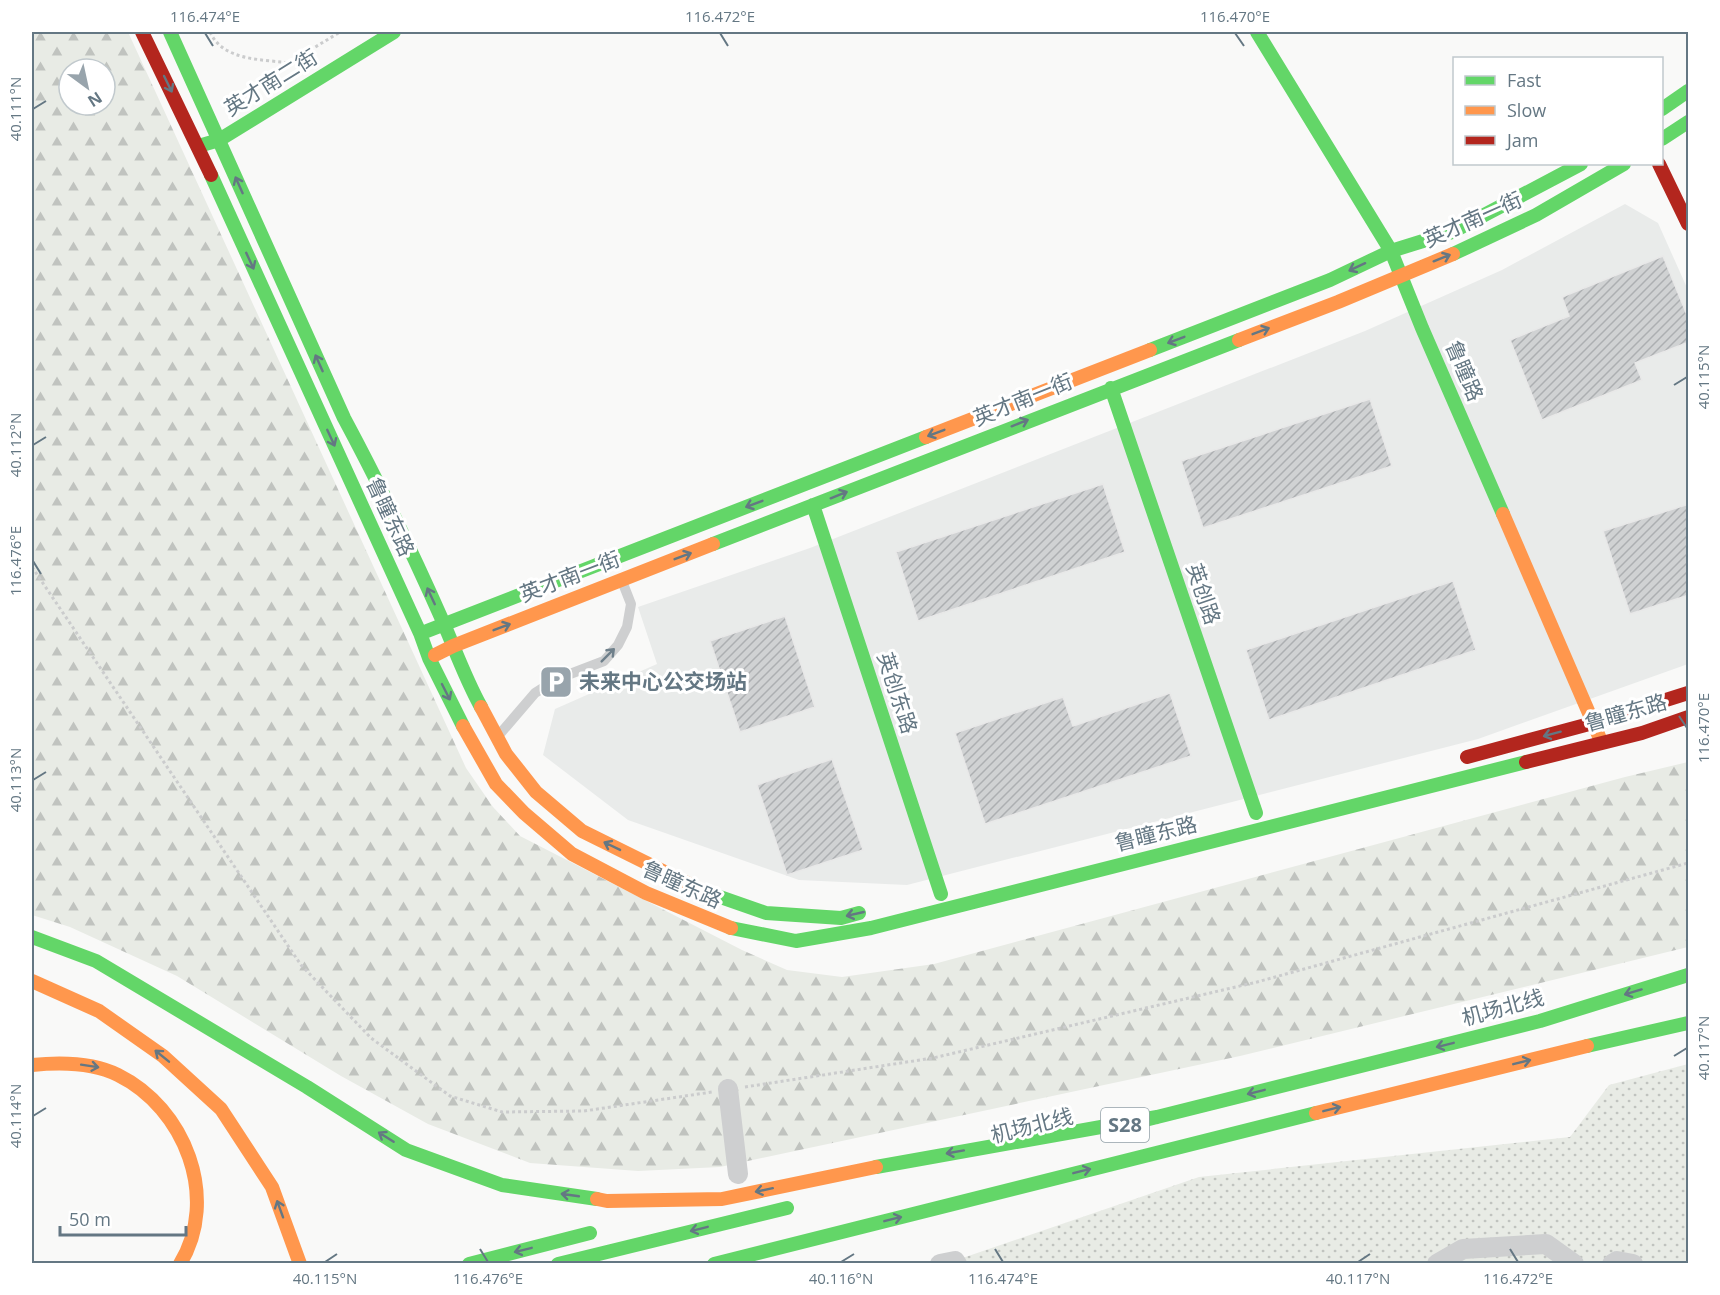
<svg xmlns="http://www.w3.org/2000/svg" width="1720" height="1295" viewBox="0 0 1720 1295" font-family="'Open Sans','Noto Sans SC',sans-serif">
<defs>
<pattern id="forest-firs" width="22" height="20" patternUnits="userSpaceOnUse" patternTransform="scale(1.5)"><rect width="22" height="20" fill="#e8ebe5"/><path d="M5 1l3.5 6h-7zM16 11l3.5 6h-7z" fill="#c0c3bf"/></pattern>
<pattern id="park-dots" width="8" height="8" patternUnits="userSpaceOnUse" patternTransform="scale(1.5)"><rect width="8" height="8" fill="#e8ebe5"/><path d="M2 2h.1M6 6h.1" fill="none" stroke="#c0c3bf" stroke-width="1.8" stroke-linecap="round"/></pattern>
<pattern id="building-hatch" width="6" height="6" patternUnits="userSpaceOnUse" patternTransform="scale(1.5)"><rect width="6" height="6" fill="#d0d2d3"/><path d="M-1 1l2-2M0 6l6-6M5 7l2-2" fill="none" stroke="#acafb1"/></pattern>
</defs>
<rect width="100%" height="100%" fill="#f9f9f8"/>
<path fill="#e9ebea" d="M1625 204 1658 223 1688 290V664L1478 739 907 885 799 880 628 820 543 755 555 709 657 664 638 607 810 548 1365 331 1502 270Z"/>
<path fill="url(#forest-firs)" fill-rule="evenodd" d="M32 32H128L466 768 493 807 520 836 742 950 787 970 842 977 934 964 1625 777 1688 762V947L1240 1056 720 1167 638 1171 530 1163 428 1124 341 1076 177 976 70 927 32 915ZM69 69H105V105H69Z"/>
<path fill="url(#park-dots)" d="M1688 1064V1263L945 1264 1199 1177 1570 1137 1609 1085Z"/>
<path fill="url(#building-hatch)" stroke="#e8e8e8" stroke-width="1.5" d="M1663 256 1689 320V342L1635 363 1642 380 1542 420 1510 340 1569 316 1562 297Z
M1370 399 1392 466 1203 528 1181 461Z
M1103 484 1125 552 918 621 896 552Z
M1689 504V595L1630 614 1603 531Z
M1453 581 1476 650 1269 720 1246 650Z
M785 616 815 707 740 732 710 641Z
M1170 693 1191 756 985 824 955 733 1063 697 1073 726Z
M832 759 863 850 787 875 757 785Z"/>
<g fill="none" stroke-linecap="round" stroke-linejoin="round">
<path stroke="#cbcccd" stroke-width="3" stroke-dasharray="3 3" stroke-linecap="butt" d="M210 32C223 61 261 59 289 63L340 32
M32 567 301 965 371 1038 450 1096 502 1112 584 1111 712 1092
M745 1087 933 1058 1257 982 1688 863"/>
<path stroke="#cecfd0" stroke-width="10" d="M499 735 535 693 557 679 604 661 618 645 627 627 631 604 622 581"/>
<path stroke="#cecfd0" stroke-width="20" d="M728 1089 738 1174
M940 1264 955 1261 957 1264
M1437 1264 1463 1249 1546 1244 1574 1264
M1612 1264 1617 1261 1633 1264"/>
<path stroke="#63d668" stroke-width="14" d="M170 32 344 418C380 485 413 554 444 624 456 652 466 680 481 707
M1257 32 1391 251 1422 328 1503 514
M1662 109 1688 91
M1662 139 1688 122
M202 145 219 140 394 32
M211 175 420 633 429 658 463 726
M1453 254 1536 215 1624 164
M1150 350 1330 280 1391 251 1452 232 1581 164
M1111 388 1256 813
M813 505 941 894
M713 544 1239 340
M427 631 926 437
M703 891 766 913 841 918 859 913
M731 928 796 941 871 928 1526 762
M32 937 96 961 307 1087 406 1150 502 1185 597 1199
M1587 1046 1688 1023
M1137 1122 1540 1021 1688 975
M876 1167 1157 1117
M469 1264 590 1233
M558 1264 787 1208
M714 1264 1316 1113"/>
<path stroke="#ff974d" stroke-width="14" d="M1239 340 1338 302 1453 254
M926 437 1150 350
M1503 514 1601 741
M435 655 453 646 713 544
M481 707 506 754 536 792 582 831 703 891
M463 726 496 784 524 813 572 854 646 893 731 928
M32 981 99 1011 163 1056 221 1109 272 1187 300 1264
M32 1065C61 1062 92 1062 118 1075 185 1108 220 1198 180 1264
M1316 1113 1587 1046
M597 1199 607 1201 722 1199 876 1167"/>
<path stroke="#b3261e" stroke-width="14" d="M142 32 211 175
M1659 164 1688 224
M1467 757 1593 723 1688 693
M1526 762 1642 733 1688 717"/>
</g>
<defs><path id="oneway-shaft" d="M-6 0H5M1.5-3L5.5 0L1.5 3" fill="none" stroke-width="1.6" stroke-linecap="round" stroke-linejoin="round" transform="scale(1.5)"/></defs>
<g stroke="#647783">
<use href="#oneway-shaft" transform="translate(168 84) rotate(64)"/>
<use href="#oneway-shaft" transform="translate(239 185) rotate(-114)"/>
<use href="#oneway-shaft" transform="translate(1442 258) rotate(-22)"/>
<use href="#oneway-shaft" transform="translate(250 261) rotate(65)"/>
<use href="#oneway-shaft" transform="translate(1357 267) rotate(155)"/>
<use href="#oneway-shaft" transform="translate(1261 331) rotate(-21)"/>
<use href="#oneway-shaft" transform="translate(1176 340) rotate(159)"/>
<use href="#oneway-shaft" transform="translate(319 363) rotate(-114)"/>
<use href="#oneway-shaft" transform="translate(1020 423) rotate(-22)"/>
<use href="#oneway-shaft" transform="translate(936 433) rotate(159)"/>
<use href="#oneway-shaft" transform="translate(331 438) rotate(65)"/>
<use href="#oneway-shaft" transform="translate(839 495) rotate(-22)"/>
<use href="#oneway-shaft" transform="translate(754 504) rotate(159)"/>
<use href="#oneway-shaft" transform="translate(683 556) rotate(-21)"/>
<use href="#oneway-shaft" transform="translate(431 596) rotate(-115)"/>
<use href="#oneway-shaft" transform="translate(502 627) rotate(-21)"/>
<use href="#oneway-shaft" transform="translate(446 692) rotate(63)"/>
<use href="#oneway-shaft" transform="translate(1552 734) rotate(165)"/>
<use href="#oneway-shaft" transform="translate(612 846) rotate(-154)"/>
<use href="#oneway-shaft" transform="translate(855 914) rotate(167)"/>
<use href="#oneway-shaft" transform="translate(1633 992) rotate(163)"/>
<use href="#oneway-shaft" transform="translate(1445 1045) rotate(166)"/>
<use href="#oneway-shaft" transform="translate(162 1056) rotate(-141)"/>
<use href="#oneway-shaft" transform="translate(1522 1062) rotate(-14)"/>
<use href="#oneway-shaft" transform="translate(90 1066) rotate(9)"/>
<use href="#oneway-shaft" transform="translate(1256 1092) rotate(166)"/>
<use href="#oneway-shaft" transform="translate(1332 1109) rotate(-14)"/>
<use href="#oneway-shaft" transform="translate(386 1137) rotate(-148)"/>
<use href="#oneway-shaft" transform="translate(955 1152) rotate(170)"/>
<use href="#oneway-shaft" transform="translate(1082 1171) rotate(-14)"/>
<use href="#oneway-shaft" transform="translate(764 1190) rotate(168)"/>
<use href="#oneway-shaft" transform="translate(570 1195) rotate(-172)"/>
<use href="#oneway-shaft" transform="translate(280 1209) rotate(-110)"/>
<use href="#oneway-shaft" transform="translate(893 1219) rotate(-14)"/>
<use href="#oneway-shaft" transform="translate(699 1229) rotate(166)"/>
<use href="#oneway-shaft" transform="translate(523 1250) rotate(166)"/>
</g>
<use stroke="#6f808b" href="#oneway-shaft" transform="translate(608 655) rotate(-45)"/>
<path fill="none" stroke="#647783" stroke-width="2" d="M205 33 213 46M720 33 728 46M1235 33 1244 46M33 109 46 101M1674 385 1687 377M33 445 46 437M33 561 41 574M1679 716 1687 728M33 780 46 772M1674 1056 1687 1048M33 1116 46 1108M480 1249 488 1262M995 1249 1003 1262M1510 1249 1518 1262M325 1262 337 1254M841 1262 854 1254M1358 1262 1370 1254"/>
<defs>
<symbol id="parking-square" viewBox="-11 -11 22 22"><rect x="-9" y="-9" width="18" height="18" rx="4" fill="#98a4ac" stroke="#fff"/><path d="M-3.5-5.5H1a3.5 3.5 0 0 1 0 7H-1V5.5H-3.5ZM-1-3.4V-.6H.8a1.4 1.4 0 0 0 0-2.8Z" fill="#fff"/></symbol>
</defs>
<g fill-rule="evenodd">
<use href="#parking-square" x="537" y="663" width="38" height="38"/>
</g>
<g text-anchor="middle" stroke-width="6" stroke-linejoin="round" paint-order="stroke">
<rect fill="#fff" stroke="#92a0a8" stroke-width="1.5" x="1101" y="1108" width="48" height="34" rx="4.5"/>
<g font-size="20" font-weight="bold" fill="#647783">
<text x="1125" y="1132">S28</text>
</g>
<g font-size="21" fill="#647783" stroke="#fff">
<text transform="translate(271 83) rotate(-32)" y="7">英才南二街</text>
<text transform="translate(1473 220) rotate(-24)" y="7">英才南一街</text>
<text transform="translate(1464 371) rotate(67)" y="7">鲁瞳路</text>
<text transform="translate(1023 400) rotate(-22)" y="7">英才南一街</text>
<text transform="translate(390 517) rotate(65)" y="7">鲁瞳东路</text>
<text transform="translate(570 577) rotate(-21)" y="7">英才南一街</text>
<text transform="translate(1203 594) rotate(71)" y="7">英创路</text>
<text transform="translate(897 693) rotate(72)" y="7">英创东路</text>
<text transform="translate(1626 713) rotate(-16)" y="7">鲁瞳东路</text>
<text transform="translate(1156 834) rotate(-14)" y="7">鲁瞳东路</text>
<text transform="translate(682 885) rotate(24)" y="7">鲁瞳东路</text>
<text transform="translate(1503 1008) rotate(-15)" y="7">机场北线</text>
<text transform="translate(1032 1126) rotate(-14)" y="7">机场北线</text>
</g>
<g font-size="21" font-weight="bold" fill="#647783" stroke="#fff" text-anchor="start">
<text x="579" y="689">未来中心公交场站</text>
</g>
</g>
<rect width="1720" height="1295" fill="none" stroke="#ffffff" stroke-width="66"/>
<rect x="1453" y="57" width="210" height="108" fill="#ffffff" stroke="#c1c9cd" stroke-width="1.5"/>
<rect x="1465" y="76" width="30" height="9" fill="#63d668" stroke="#c1c9cd" stroke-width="1.5"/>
<text x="1507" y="87" font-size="18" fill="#647783">Fast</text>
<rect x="1465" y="106" width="30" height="9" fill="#ff974d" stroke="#c1c9cd" stroke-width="1.5"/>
<text x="1507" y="117" font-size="18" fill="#647783">Slow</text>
<rect x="1465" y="136" width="30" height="9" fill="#b3261e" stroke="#c1c9cd" stroke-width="1.5"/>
<text x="1507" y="147" font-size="18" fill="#647783">Jam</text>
<g transform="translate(87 87) rotate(147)"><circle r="28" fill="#ffffff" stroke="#c1c9cd" stroke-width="1.5"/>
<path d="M0-4.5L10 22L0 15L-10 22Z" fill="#98a4ac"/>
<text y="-9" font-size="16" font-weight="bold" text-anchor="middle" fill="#647783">N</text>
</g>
<path d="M60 1226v9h126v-9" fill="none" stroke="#647783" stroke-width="3"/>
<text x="69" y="1226" font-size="18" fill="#647783" stroke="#ffffff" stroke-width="4.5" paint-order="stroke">50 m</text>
<rect x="33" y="33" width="1654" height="1229" fill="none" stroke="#647783" stroke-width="2"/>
<g font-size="15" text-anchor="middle" fill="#647783">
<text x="205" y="22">116.474°E</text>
<text x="720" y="22">116.472°E</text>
<text x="1235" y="22">116.470°E</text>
<text transform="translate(16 109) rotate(-90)" y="5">40.111°N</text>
<text transform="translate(1704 377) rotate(-90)" y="5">40.115°N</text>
<text transform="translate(16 445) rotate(-90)" y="5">40.112°N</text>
<text transform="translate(16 561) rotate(-90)" y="5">116.476°E</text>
<text transform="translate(1704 728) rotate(-90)" y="5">116.470°E</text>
<text transform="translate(16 780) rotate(-90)" y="5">40.113°N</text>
<text transform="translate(1704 1048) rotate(-90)" y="5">40.117°N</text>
<text transform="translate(16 1116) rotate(-90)" y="5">40.114°N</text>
<text x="325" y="1284">40.115°N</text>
<text x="488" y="1284">116.476°E</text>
<text x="841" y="1284">40.116°N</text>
<text x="1003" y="1284">116.474°E</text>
<text x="1358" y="1284">40.117°N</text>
<text x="1518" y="1284">116.472°E</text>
</g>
</svg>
